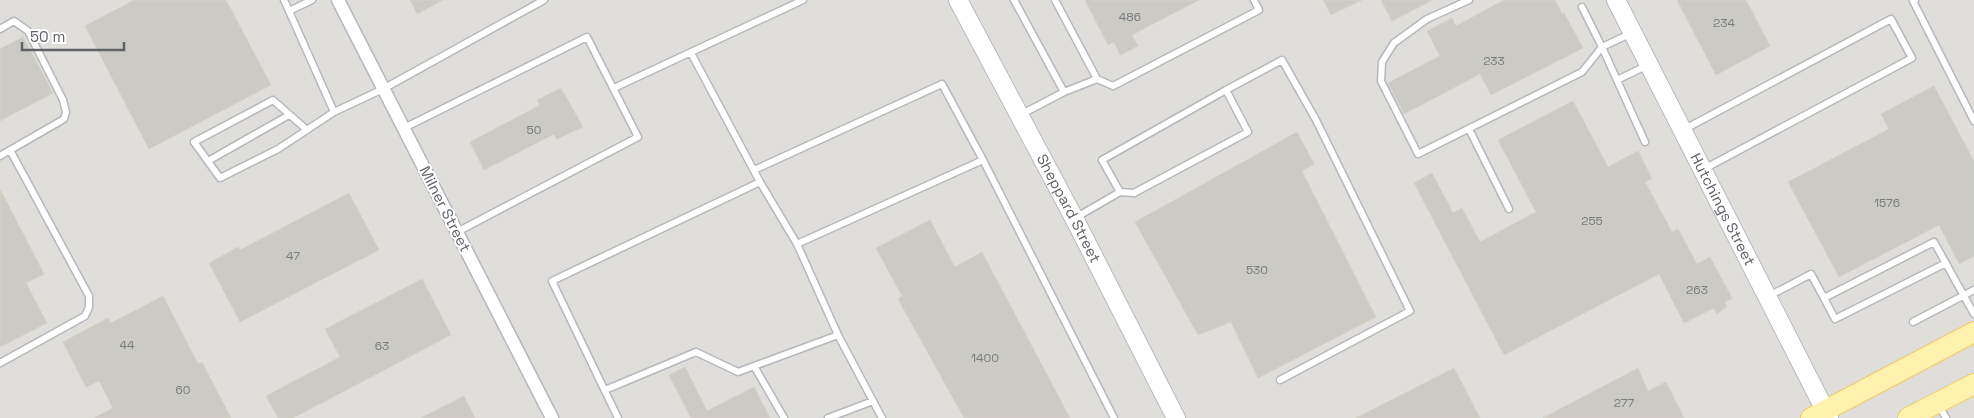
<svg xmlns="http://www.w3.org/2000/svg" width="1974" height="418" viewBox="0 0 1974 418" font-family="'Space Grotesk',sans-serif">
<rect width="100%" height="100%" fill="#f1efe8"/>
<path fill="#e0deda" d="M0 0H1974V418H0Z"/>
<path fill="#cccac5" stroke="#d6d1c6" d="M134 0H226L271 85 149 149 85 26Z
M410 0H443L417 14Z
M1085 0H1199L1132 35 1138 46 1120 55 1114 42 1108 45Z
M1323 0H1362L1331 15Z
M1381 0H1433L1392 21Z
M1504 0H1555L1562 14 1564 13 1583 48 1491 95 1480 74 1404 114 1388 83 1440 56 1427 31 1452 18 1456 26Z
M1677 0H1746L1770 46 1716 75Z
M23 37 53 93 0 121V49Z
M1934 86 1974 161V256L1959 264 1939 225 1839 277 1788 182 1889 129 1881 114Z
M561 88 583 127 557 139 554 134 484 170 470 142 540 105 537 100Z
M1573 101 1608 167 1638 151 1652 179 1645 182 1672 232 1678 229 1697 264 1710 257 1732 298 1725 302 1727 306 1717 314 1714 308 1684 323 1659 274 1504 355 1414 183 1432 173 1453 213 1462 208 1480 242 1536 212 1498 140Z
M1297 132 1314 164 1302 171 1376 317 1258 378 1231 322 1198 335 1135 222Z
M0 189 44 274 26 283 47 323 0 347Z
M349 193 379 250 240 322 209 263 238 247 240 250Z
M930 220 955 267 982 252 1070 418H964L898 299 902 296 876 248Z
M422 279 451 335 293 418H278L266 396 340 357 325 329Z
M163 296 198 364 202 362 231 418H94L113 408 99 381 86 387 63 342 108 318 111 323Z
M685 367 707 411 754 387 770 418H691L669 375Z
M1454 368 1480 418H1356Z
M1638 368 1648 391 1666 382 1684 418H1543Z
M464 396 475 418H421Z"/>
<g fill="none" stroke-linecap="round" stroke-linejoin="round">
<defs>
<path id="lane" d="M284 0 289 11 312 0
M1014 0 1064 92
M1055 0 1097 79
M1469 0 1427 19 1394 43 1382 62 1381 81 1418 154 1582 72 1602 47 1632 33
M1915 0 1913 1 1974 121
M1582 7 1602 47 1645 142
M289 11 334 112 383 89 544 0
M0 29 14 21 28 31 63 100 66 112 64 119 0 156
M691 53 760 182 797 244 838 335 882 418
M1617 80 1648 65
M614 88 803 0
M1226 90 1282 60 1316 120 1410 311 1280 380
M1020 115 1064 92 1097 79 1113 86 1259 10 1254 0
M404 128 587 37 638 137 457 232
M1469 129 1509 209
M307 130 273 100 194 142 220 178 278 149 334 112
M1683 130 1891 19 1912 58 1704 169
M208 161 289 115
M754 170 942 84 983 160
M1075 218 1120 192 1134 193 1248 132 1226 90 1102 160 1120 192
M797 244 983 160 1114 418
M1946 263 1835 319 1824 298 1934 242 1974 314
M1769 296 1811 274 1824 298
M1913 322 1974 290
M0 363 85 316 89 307V296L10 150
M754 366 784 418
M605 390 696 352 738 372 838 335
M1938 404 1946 418
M618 418 552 281 760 182
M828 418 873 401"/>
<path id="street" d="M338 0 552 418"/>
<g id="secondary">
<path id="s1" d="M958 0 1074 218 1176 418"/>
<path id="s2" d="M1616 0 1829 418"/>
</g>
<path id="primary" d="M1811 418 1974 332
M1908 418 1974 384"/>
</defs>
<use href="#lane" stroke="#b5b8bc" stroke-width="9"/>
<use href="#street" stroke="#b5b8bc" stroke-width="15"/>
<use href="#secondary" stroke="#b6babf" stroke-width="20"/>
<use href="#primary" stroke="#f2c960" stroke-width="22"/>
<use href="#lane" stroke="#fff" stroke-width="6"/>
<use href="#street" stroke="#fff" stroke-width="12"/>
<use href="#secondary" stroke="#fff" stroke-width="18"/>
<use href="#primary" stroke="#fff2af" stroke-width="20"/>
</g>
<g text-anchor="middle" stroke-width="4" stroke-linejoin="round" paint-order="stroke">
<g font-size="12" fill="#7a7d7f">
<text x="1130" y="21">486</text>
<text x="1724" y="27">234</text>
<text x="1494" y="65">233</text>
<text x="534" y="134">50</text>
<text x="1887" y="207">1576</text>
<text x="1592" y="225">255</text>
<text x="293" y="260">47</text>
<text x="1257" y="274">530</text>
<text x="1697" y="294">263</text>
<text x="127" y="349">44</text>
<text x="382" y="350">63</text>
<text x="985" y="362">1400</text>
<text x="183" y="394">60</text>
<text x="1624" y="407">277</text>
</g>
<g font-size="15" fill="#5f6368" stroke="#fff">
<text transform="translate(445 209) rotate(63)" y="5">Milner Street</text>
<text dy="5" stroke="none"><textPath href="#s1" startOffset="236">Sheppard Street</textPath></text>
<text dy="5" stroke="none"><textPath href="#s2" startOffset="235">Hutchings Street</textPath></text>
</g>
</g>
<path d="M22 42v8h102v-8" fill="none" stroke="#5f6368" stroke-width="2.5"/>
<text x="30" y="42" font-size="15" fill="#5f6368" stroke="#ffffff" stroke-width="4" paint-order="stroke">50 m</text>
</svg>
